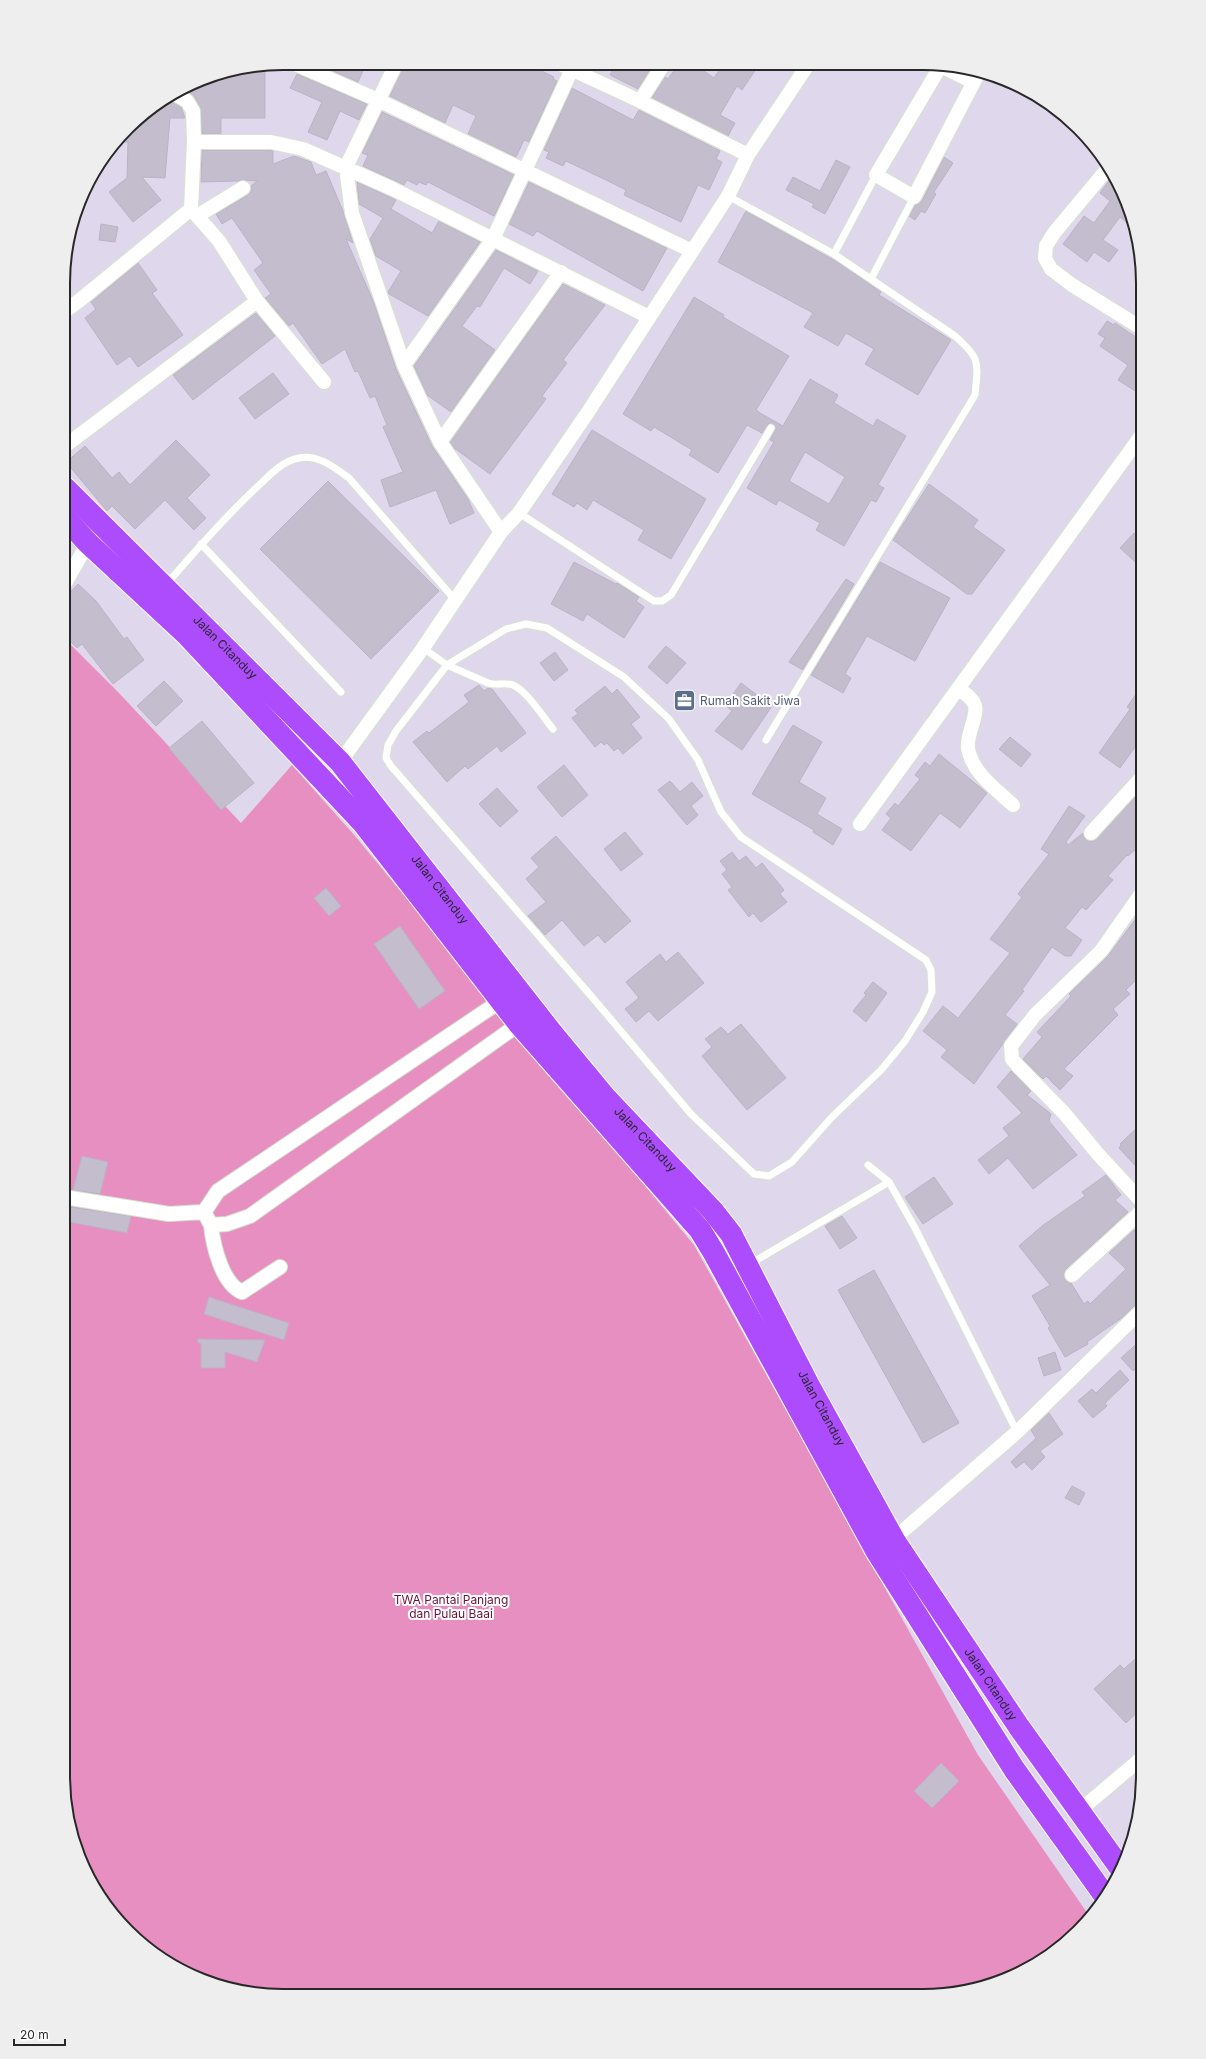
<svg xmlns="http://www.w3.org/2000/svg" width="1206" height="2059" viewBox="0 0 1206 2059" font-family="Inter,sans-serif">
<rect width="100%" height="100%" fill="#dfd8ec"/>
<path fill="#e88fc1" d="M71 645 119 693 241 823 292 765 355 836 694 1245 978 1755 1090 1917 1045 1959 994 1984 923 1996 254 1994 199 1979 138 1942 100 1898 75 1847 63 1776 64 652Z"/>
<path fill="#c4bdcd" stroke="#bbb2c7" fill-rule="evenodd" d="M315 63H335L366 64 358 82Z
M404 64H527L554 77 553 79 557 81 529 142 524 140 516 157 468 134 476 116 453 105 445 123 390 96Z
M615 65H643L650 69 638 89 610 75Z
M678 65 697 66 714 78 722 66H758L742 90 737 86 720 115 735 123 728 136 652 98 665 77 668 79Z
M265 67V118H221V134H202L200 107 194 96 184 89 199 80Z
M297 74 367 104 359 120 340 111 327 140 308 132 322 102 290 88Z
M572 88 633 120 639 110 720 151 716 159 722 162 709 190 698 185 681 222 624 195 626 190 606 180 566 161 563 166 546 158 549 152 544 150Z
M168 99 181 107 185 118H170L165 178 142 177 161 200 133 222 109 192 127 178 128 142H119L138 118Z
M382 112 514 175 494 216 428 182 426 185 419 182 417 185 407 180 404 185 363 166 368 155 362 153Z
M202 150H270L273 151V164L294 156 311 162 316 175 326 171 343 211 353 243 346 239 374 303 396 369 432 446 468 499 474 513 450 524 436 490 390 507 381 480 403 472 383 427 387 425 375 396 370 398 358 371 355 372 345 349 322 364 293 323 289 326 265 298 271 294 254 270 263 263 232 218 222 224 216 214 248 195 251 192V186L257 181 243 180 238 181 201 182Z
M944 157 953 163 934 192 936 194 925 213 921 211 915 220 909 216 915 205 922 201Z
M836 160 850 167 825 214 812 207 814 204 786 190 793 177 820 191Z
M1113 175 1132 216 1130 215 1126 222 1120 217 1103 240 1118 250 1109 262 1094 252 1087 262 1063 244 1084 216 1094 223 1110 201 1100 193Z
M357 182 396 200 391 209 432 233 439 221 480 242 428 316 389 294 388 292 401 271 376 256 370 239 383 218 359 204Z
M529 182 667 248 643 291 537 231 533 236 509 224Z
M746 211 839 263 881 292 879 295 951 340 918 395 865 364 874 349 846 333 838 346 804 327 813 313 718 262Z
M101 224 118 227 115 242 99 240Z
M496 250 538 271 530 284 504 268 480 307 477 306 462 326 495 350 451 412 427 395 414 366Z
M138 263 157 290 152 293 183 335 138 367 130 356 117 365 85 318 96 309 91 302Z
M563 284 605 305 563 360 567 363 542 396 546 399 490 474 454 448 450 442Z
M694 297 724 315 723 317 789 356 756 410 760 413 783 426 810 379 838 395 834 403 873 426 877 419 906 436 878 485 884 488 876 502 871 500 844 546 816 530 820 523 779 500 776 505 747 488 774 442 770 440 776 428 773 424H768L762 433 747 425 718 473 689 455 692 450 654 427 651 431 623 414ZM805 452 845 477 829 504 789 481Z
M256 313 275 336 193 400 173 375Z
M1107 321 1114 325 1115 323 1143 342V396L1118 380 1128 365 1100 346 1105 338 1098 334Z
M273 373 289 394 255 419 239 398Z
M592 430 706 499 671 559 638 540 644 530 593 500 587 510 577 503 574 507 552 494Z
M176 440 210 475 187 498 206 518 194 530 165 500 135 529 112 506 107 511 66 462 85 446 112 478 119 472 130 485Z
M328 481 439 591 371 659 260 549Z
M929 484 978 520 973 527 1005 550 972 594H967L893 540Z
M1134 533 1143 541V569L1120 548Z
M574 562 616 584 617 583 639 597 636 601 644 607 624 638 587 614 583 621 551 604Z
M880 562 950 598 915 661 867 636 845 674 851 678 843 693 811 675Z
M846 579 854 584 803 670 789 662Z
M78 584 96 601 124 639 127 637 144 660 113 684 82 644 77 648 64 635V599Z
M666 646 686 663 667 684 648 667Z
M555 652 568 670 554 681 540 663Z
M164 681 183 701 156 726 137 706Z
M741 683 772 706 742 750 715 731 732 711 725 705Z
M1143 684V736L1120 768 1099 753 1130 709 1127 707Z
M479 685 484 691 488 688 492 689 526 733 501 752 497 746 468 769 465 766 447 782 413 742 427 731 429 733 469 702 464 695Z
M605 686 612 694 617 689 640 717 631 724 642 738 623 754 618 748 614 751 607 743 604 745 601 742 595 747 572 718 578 714 575 710Z
M202 721 254 783 221 810 169 748Z
M793 725 822 742 799 782 826 798 817 814 842 829 833 845 813 832 814 830 752 794Z
M1010 737 1031 754 1021 767 999 749Z
M939 754 987 793 960 828 940 813 911 851 882 830 891 818 886 814 895 803 898 806 920 779 915 775 925 762 930 766Z
M564 765 588 795 562 817 537 787Z
M670 781 680 792 692 782 703 796 691 806 698 815 687 825 658 790Z
M497 788 518 811 500 827 479 804Z
M1143 789V843L1128 856 1127 855 1108 876 1113 880 1086 910 1082 907 1065 928 1082 940 1071 956H1065L1052 947 1022 990 1024 991 1005 1015 1017 1024 974 1084 941 1057 947 1050 923 1031 943 1006 958 1018 1010 953 990 939 1022 897 1018 894 1049 854 1041 849 1069 806 1085 816 1066 842 1068 845 1083 833 1086 840 1093 841Z
M625 832 643 854 621 871 604 849Z
M556 836 631 921 605 943 598 935 584 946 562 920 545 935 528 916 546 902 526 879 539 867 531 858Z
M732 852 739 861 746 856 756 868 762 863 784 890 780 894 787 902 761 922 753 913 749 917 728 890 732 887 722 874 727 870 720 861Z
M326 888 341 906 329 916 314 898Z
M1143 909V973L1126 990 1130 994 1113 1009 1118 1015 1064 1069 1073 1076 1060 1090 1046 1076 1043 1079 1023 1059 1042 1037 1037 1032 1071 996 1069 994 1108 956Z
M400 926 445 991 419 1009 374 944Z
M678 952 704 983 658 1021 649 1011 636 1022 625 1009 639 998 626 982 660 954 666 962Z
M873 982 887 993 866 1022 853 1011 866 995 864 993Z
M741 1024 786 1078 747 1110 702 1056 712 1047 705 1039 721 1027 728 1034Z
M1011 1071 1031 1091 1027 1095 1051 1114 1049 1121 1077 1155 1033 1189 1008 1158 989 1174 978 1160 1009 1136 1003 1128 1022 1113 997 1087Z
M1143 1122V1174L1119 1148 1121 1145 1120 1144Z
M82 1156 108 1162 100 1194 73 1190Z
M1106 1175 1121 1195 1115 1200 1128 1212 1066 1269 1064 1277 1066 1281 1071 1283 1084 1304 1088 1301 1090 1304 1126 1269 1109 1253 1134 1230 1143 1239V1301L1137 1303 1123 1317 1087 1342 1088 1344 1065 1357 1048 1328 1050 1326 1032 1296 1050 1285 1019 1246 1042 1226 1085 1196 1082 1192Z
M934 1177 953 1204 923 1224 905 1197Z
M64 1206 131 1216 127 1233 64 1221Z
M842 1216 857 1238 840 1249 825 1226Z
M874 1270 959 1423 923 1443 838 1290Z
M209 1297 289 1323 284 1340 204 1314Z
M1143 1338V1362L1133 1371 1121 1358Z
M198 1339 265 1340 257 1362 225 1352V1368H201V1344L197 1342Z
M1055 1352 1061 1370 1044 1376 1038 1358Z
M1120 1370 1129 1380 1105 1403 1107 1406 1093 1418 1078 1401 1092 1389 1096 1393Z
M1049 1413 1063 1434 1040 1451 1045 1457 1032 1470 1024 1462 1016 1468 1011 1462 1036 1438 1031 1430Z
M1072 1486 1085 1493 1079 1505 1065 1498Z
M1143 1652V1707L1126 1723 1094 1689 1120 1665 1124 1669Z
M941 1763 959 1781 932 1808 914 1791Z"/>
<g fill="none" stroke-linecap="round" stroke-linejoin="round">
<defs>
<path id="service" d="M728 196 834 254 955 336C981 359 978 362 975 395L766 740
M834 254 876 175
M871 279 914 197
M519 513 654 601H662L671 595 771 428
M201 544 341 692
M165 586C195 551 224 518 257 487 269 476 282 461 299 458 318 454 335 468 349 478L456 601
M526 624 547 628 624 677 669 719 698 760 721 812 741 837 926 960 931 970 932 992 923 1012 905 1041 881 1070 832 1117 792 1162 769 1176 754 1174 691 1114 592 997 391 766 386 758 388 745 396 731 447 665 506 629Z
M423 648 447 665 488 683C496 686 505 682 513 685 527 691 543 717 553 729
M868 1165 889 1182 915 1228 1017 1432
M750 1264 889 1182"/>
<path id="minor" d="M293 63 378 100 692 251
M396 64 346 167 352 213 404 365 440 442 501 532
M562 65 640 101 748 155
M940 67 876 175 914 197 979 72
M943 67 973 82
M640 101 663 65
M194 142H271L303 149 393 189 649 317
M1109 167 1054 233 1046 246 1045 258 1051 269 1072 285 1143 329
M191 209 219 241 257 301 324 382
M197 216 243 188
M65 311 80 300 191 209 194 142 193 111 187 101 175 94
M404 365 493 239 572 69
M440 442 561 272
M65 446 257 301
M64 585 88 543
M958 688C963 692 971 697 974 703 980 713 966 734 968 748 972 773 996 789 1013 805
M340 762 423 648 501 532 519 513 588 412 728 196 748 155 807 66
M860 824 1143 433
M1091 833 1143 776
M508 996 218 1191 204 1212 211 1225 227 1224 250 1216 526 1019
M64 1197 169 1214 204 1212
M1143 1203 1098 1154 1064 1113 1018 1066 1012 1059 1011 1046 1035 1015 1101 951 1143 891
M211 1225C213 1245 222 1284 242 1292L280 1267
M1072 1275 1143 1210
M889 1543 1017 1432 1143 1309
M1079 1811 1143 1757"/>
<g id="primary">
<path id="s1" d="M65 488 340 762 552 1033 605 1097 713 1211 731 1234 808 1384 894 1540 1019 1727 1121 1869"/>
<path d="M65 518 88 543 187 635 363 823 519 1024 700 1230 714 1253 877 1552 1014 1769 1105 1896"/>
</g>
</defs>
<use href="#service" stroke="#d6e3cd" stroke-width="9"/>
<use href="#minor" stroke="#d6e3cd" stroke-width="16"/>
<use href="#primary" stroke="#fff" stroke-width="24"/>
<use href="#service" stroke="#fff" stroke-width="7"/>
<use href="#minor" stroke="#fff" stroke-width="14"/>
<use href="#primary" stroke="#ac4cfd" stroke-width="22"/>
</g>
<defs>
<symbol id="office-square" viewBox="-11 -11 22 22"><rect x="-9" y="-9" width="18" height="18" rx="4" fill="#5c6f8a" stroke="#fff"/><path d="M-6-3h4V-5.5h4V-3h4V5H-6ZM-1-4.5V-3h2v-1.5ZM-6 0V1H6V0Z" fill="#fff"/></symbol>
</defs>
<g fill-rule="evenodd">
<use href="#office-square" x="672" y="688" width="25" height="25"/>
</g>
<g text-anchor="middle" stroke-width="4" stroke-linejoin="round" paint-order="stroke">
<g font-size="12" fill="#282828" stroke="#fff">
<text dy="4" stroke="none"><textPath href="#s1" startOffset="226">Jalan Citanduy</textPath></text>
<text dy="4" stroke="none"><textPath href="#s1" startOffset="550">Jalan Citanduy</textPath></text>
<text dy="4" stroke="none"><textPath href="#s1" startOffset="874">Jalan Citanduy</textPath></text>
<text dy="4" stroke="none"><textPath href="#s1" startOffset="1198">Jalan Citanduy</textPath></text>
<text dy="4" stroke="none"><textPath href="#s1" startOffset="1522">Jalan Citanduy</textPath></text>
</g>
<g font-size="12" fill="#4e5e75" stroke="#fff" text-anchor="start">
<text x="700" y="705">Rumah Sakit Jiwa</text>
</g>
<g font-size="12" fill="#6a1338" stroke="#fff">
<text x="451" y="1604">TWA Pantai Panjang<tspan x="451" dy="14">dan Pulau Baai</tspan></text>
</g>
</g>
<path d="M0 0H1206V2059H0ZM283 70H923A213 213 0 0 1 1136 283V1776A213 213 0 0 1 923 1989H283A213 213 0 0 1 70 1776V283A213 213 0 0 1 283 70Z" fill="#eee" fill-rule="evenodd"/>
<path fill="none" stroke="#282828" stroke-width="2" d="M283 70H923A213 213 0 0 1 1136 283V1776A213 213 0 0 1 923 1989H283A213 213 0 0 1 70 1776V283A213 213 0 0 1 283 70Z"/>
<path d="M14 2039v6h51v-6" fill="none" stroke="#282828" stroke-width="2"/>
<text x="20" y="2039" font-size="12" fill="#282828" stroke="#ffffff" stroke-width="3" paint-order="stroke">20 m</text>
</svg>
